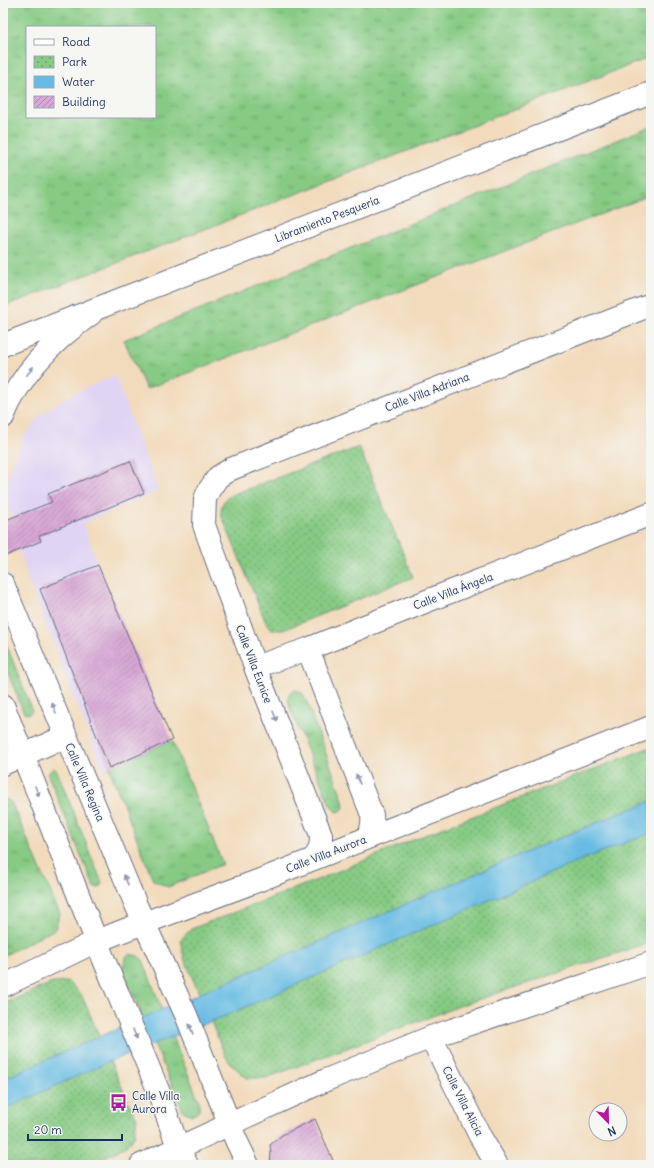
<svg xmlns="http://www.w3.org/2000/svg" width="654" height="1168" viewBox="0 0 654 1168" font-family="Delius,sans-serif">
<defs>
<pattern id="grass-tufts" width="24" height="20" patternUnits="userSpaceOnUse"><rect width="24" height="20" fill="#86ca83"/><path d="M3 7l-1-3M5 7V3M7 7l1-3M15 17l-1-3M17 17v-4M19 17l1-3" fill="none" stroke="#6da46e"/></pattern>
<pattern id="park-dots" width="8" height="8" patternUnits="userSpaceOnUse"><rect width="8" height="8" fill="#86ca83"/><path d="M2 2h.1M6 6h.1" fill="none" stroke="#6da46e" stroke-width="1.8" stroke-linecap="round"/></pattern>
<pattern id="building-hatch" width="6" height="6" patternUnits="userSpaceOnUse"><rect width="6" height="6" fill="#d8a7d5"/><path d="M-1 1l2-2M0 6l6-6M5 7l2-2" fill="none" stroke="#ae88b0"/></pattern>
</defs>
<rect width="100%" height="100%" fill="#f6f6f2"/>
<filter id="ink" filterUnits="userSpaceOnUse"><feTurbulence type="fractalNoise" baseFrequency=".025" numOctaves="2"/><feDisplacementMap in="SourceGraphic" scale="8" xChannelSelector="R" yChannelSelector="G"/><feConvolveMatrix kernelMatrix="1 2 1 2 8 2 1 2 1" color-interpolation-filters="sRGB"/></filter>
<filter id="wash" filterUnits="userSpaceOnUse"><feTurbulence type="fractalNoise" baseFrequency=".012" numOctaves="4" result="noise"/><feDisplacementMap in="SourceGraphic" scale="16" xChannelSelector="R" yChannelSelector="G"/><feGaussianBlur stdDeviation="0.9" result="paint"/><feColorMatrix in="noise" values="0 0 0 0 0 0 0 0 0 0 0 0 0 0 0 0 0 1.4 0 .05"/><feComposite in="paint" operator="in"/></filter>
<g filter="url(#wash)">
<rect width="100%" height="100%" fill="#f2dbbc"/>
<path fill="#e0d4f4" d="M115 375 158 491 83 523 98 565 172 740 103 770 28 579 13 530 8 504 7 486 10 470 24 436 40 416 63 399Z"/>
<path fill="url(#grass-tufts)" stroke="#507c70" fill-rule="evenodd" d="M3 3H651V57L3 307ZM27 27H155V117H27Z
M651 126V195L146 389 124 340Z
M3 636 32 710 29 714 24 713 3 661Z
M295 690C302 691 304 695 307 702L343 800 344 808 341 811 336 812 330 805 290 708C288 701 287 698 290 692Z
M172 740 223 864 168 887 153 880 109 768Z
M54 768 57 771 102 883 99 888 94 887 48 775 50 771Z
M3 798 11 802 60 914 55 929 3 956Z
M129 954 138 956 143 960 169 1028 200 1103 198 1112 195 1114 191 1115 183 1111 122 969 126 957Z"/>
<path fill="url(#park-dots)" stroke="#507c70" d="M359 447 413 577 283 630C275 630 271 630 266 623L221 514C221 505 223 500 231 495Z
M651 747V942L465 1004 266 1078H247L230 1063 225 1055 184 958 180 940 191 929 317 880 432 832Z
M69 982 81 994 126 1097 137 1118 134 1137 126 1146 90 1165H3V1004L51 983Z"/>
<path fill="#67bce3" stroke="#4176a0" d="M651 801V833L583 859 225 1016 103 1064 3 1110V1079C103 1034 205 992 305 948 420 898 534 847 651 801Z"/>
<g id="blocks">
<path fill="url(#building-hatch)" d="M130 461 144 493 39 536 41 541 3 557V521L52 502 48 494Z
M98 565 172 740 109 768 40 589Z
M315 1119 335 1165H270L271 1152 270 1145 282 1135Z"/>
</g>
</g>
<g filter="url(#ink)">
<use href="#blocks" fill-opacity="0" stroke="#666b7f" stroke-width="1"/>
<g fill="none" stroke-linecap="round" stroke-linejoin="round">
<defs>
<path id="minor" d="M3 417C20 374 54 340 91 314
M3 584 136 905 186 1015 236 1140 248 1165
M308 649 372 815C373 824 372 833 364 839
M255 667 308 649 437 597 651 514
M3 705 104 960 158 1090 178 1147 187 1165
M3 764 66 736
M313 859C320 852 321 845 321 835L255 667 204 525 205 499 209 490 218 477 231 469 651 305
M3 986 97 941 125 930 260 880 651 727
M431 1037 480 1136 497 1165
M141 1165 326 1080 431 1037 651 963"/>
<path id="major" d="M3 345 651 93"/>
</defs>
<use href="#minor" stroke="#666b7f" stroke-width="24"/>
<use href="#major" stroke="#666b7f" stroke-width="24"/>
<use href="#minor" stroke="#fff" stroke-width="22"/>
<use href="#major" stroke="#fff" stroke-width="22"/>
</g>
<defs><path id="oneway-solid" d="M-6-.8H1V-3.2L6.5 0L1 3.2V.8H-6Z"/></defs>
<g fill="#8d97ae">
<use href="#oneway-solid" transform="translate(30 371) rotate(-53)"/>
<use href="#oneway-solid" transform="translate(54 708) rotate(-112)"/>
<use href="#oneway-solid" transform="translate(275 716) rotate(68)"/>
<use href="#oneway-solid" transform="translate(358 779) rotate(-111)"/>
<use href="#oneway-solid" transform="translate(37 791) rotate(68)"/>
<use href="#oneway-solid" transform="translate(126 880) rotate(-113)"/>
<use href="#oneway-solid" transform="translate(191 1029) rotate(-111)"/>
<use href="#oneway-solid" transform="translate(135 1034) rotate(68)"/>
</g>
</g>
<defs>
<symbol id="bus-bare" viewBox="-9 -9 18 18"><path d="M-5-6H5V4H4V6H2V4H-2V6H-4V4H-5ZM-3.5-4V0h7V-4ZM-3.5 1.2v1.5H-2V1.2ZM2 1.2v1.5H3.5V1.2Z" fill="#b5179e" stroke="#f6f6f2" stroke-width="2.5" paint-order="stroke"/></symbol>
</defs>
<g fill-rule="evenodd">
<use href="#bus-bare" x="106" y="1090" width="25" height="25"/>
</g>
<g text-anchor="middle" stroke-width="3" stroke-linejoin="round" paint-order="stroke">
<g font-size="11" fill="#1b2f5e" stroke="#f6f6f2">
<text transform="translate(327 219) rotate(-21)" y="4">Libramiento Pesquería</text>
<text transform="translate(427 392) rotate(-21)" y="4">Calle Villa Adriana</text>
<text transform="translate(453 591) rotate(-21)" y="4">Calle Villa Ángela</text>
<text transform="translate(254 664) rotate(69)" y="4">Calle Villa Eunice</text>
<text transform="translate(85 782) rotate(67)" y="4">Calle Villa Regina</text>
<text transform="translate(326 854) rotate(-21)" y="4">Calle Villa Aurora</text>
<text transform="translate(463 1101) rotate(63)" y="4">Calle Villa Alicia</text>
</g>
<g font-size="11" fill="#1b2f5e" stroke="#f6f6f2" text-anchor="start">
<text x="132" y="1100">Calle Villa<tspan x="132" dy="13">Aurora</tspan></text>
</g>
</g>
<rect width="654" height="1168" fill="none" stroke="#f6f6f2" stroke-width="16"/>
<rect x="26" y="26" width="130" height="92" fill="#f6f6f2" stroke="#9ea6b7"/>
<rect x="34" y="39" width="20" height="6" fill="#ffffff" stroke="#9ea6b7"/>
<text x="62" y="46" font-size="12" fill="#1b2f5e">Road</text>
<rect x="34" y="56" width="20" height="12" fill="url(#park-dots)" stroke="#9ea6b7"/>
<text x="62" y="66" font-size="12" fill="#1b2f5e">Park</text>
<rect x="34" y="76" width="20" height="12" fill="#67bce3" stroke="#9ea6b7"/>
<text x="62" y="86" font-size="12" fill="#1b2f5e">Water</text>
<rect x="34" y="96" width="20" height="12" fill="url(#building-hatch)" stroke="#9ea6b7"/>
<text x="62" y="106" font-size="12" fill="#1b2f5e">Building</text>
<g transform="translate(608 1122) rotate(157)"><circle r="19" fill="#f6f6f2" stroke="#9ea6b7"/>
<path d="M0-3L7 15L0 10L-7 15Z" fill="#b5179e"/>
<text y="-6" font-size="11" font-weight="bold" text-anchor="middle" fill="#1b2f5e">N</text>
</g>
<path d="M28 1134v6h94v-6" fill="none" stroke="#1b2f5e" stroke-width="2"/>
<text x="34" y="1134" font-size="12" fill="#1b2f5e" stroke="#f6f6f2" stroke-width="3" paint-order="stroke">20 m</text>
</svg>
